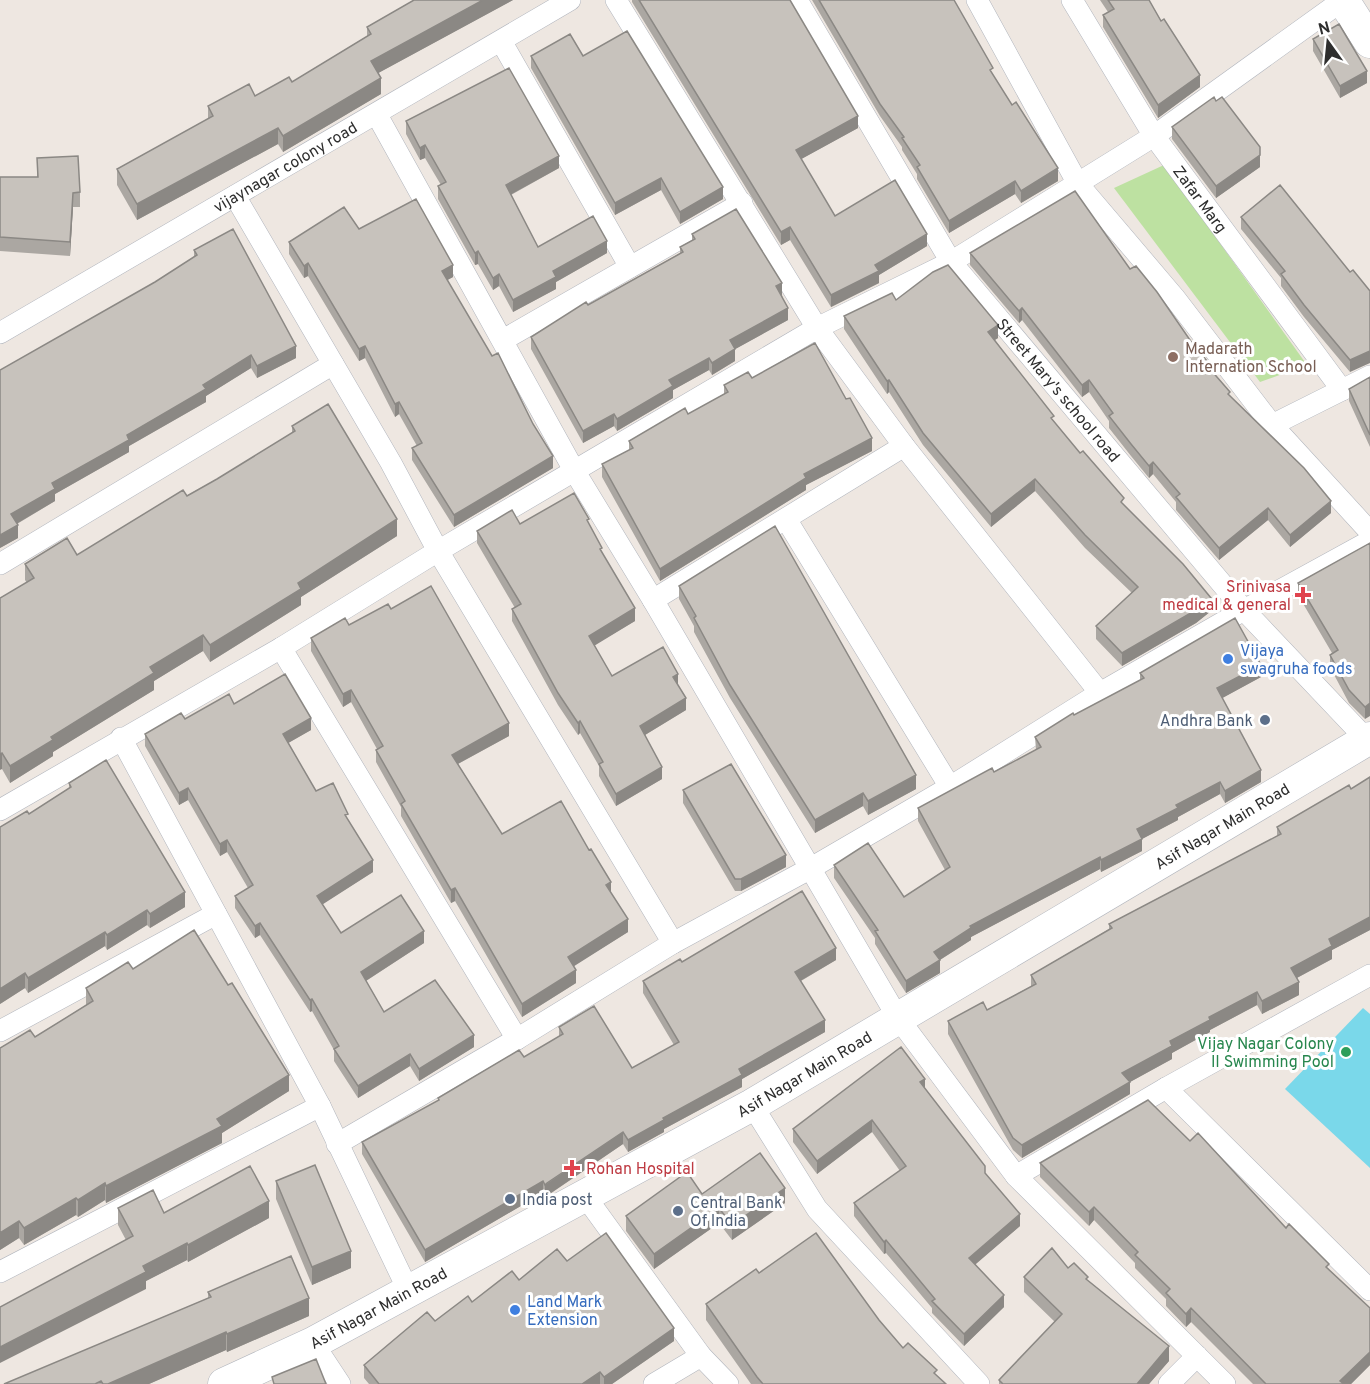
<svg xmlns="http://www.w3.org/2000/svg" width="1370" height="1384" viewBox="0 0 1370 1384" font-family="Overpass,sans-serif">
<rect width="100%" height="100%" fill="#eee7e1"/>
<path fill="#bde1a1" d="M1164 165 1307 365 1260 382 1114 188Z"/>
<path fill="#7ad8ea" d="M1363 1008 1370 1014V1168L1285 1089Z"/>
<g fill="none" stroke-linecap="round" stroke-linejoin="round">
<defs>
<g id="street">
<path d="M616 0 817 328 904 446 1100 693"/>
<path id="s1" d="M797 0 951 262 1244 610 1370 743"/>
<path d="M977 0 1078 184 1174 297 1272 425 1370 532"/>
<path id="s2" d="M1072 0 1154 136 1342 390"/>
<path d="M501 41 630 267"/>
<path d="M377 115 575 472 653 600 898 1018 1016 1176 1225 1384"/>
<path d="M235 196 391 463 438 551 673 943"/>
<path id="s3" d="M0 333 570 0"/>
<path d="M503 340 742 203"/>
<path d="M1272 425 1370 376"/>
<path d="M786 519 950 787"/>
<path d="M0 564 333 364"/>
<path d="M653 600 904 446"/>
<path d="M281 648 517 1039"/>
<path d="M121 738 320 1106 409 1292"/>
<path d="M0 810 281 648 438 551 817 328 951 262 1154 136 1343 0"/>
<path d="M0 1031 216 914"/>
<path d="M1166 1088 1370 1290"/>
<path d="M752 1105 817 1209 979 1384"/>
<path d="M337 1144 517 1039 673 943 811 868 950 787 1100 693 1244 610 1370 541"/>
<path d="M1016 1176 1166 1088 1370 975"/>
<path d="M585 1196 701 1356 728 1384"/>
<path d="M0 1272 320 1106"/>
<path d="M313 1343 340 1384"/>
<path d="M654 1384 701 1356"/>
<path d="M1169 1384 1197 1356"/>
</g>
<g id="secondary">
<path d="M1343 0 1370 42"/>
<path id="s4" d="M224 1384 313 1343 752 1105 1370 738"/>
</g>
</defs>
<use href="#street" stroke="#b1b5bd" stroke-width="22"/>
<use href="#secondary" stroke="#b1b5bd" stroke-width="33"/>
<use href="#street" stroke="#fff" stroke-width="21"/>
<use href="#secondary" stroke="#fff" stroke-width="32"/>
</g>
<path fill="#aba7a2" d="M414 0H513L378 73 381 94 283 152 278 144 137 220 117 185V169L208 119V106L255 96 292 82 367 36V27Z
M632 0H790L858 128 801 159 835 216 927 246 879 275V283L831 307 790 240 781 245 632 2Z
M812 0H954L993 76 1058 181 1021 203 1015 194 949 233 917 179V174L902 150V147L880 116Z
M1100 0H1149L1200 87 1158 118 1103 27V15L1108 12Z
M1313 39 1367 83 1340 98 1313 51Z
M531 56H583L723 199 680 224 661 190 615 215 531 68Z
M406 121 559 168 511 195 538 247 607 253 556 282V289L513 312 499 286 493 290 478 264 475 265 438 199V186L441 185 425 158 420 160 406 134Z
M1172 127 1260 167 1216 198 1172 139Z
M37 158 80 192V207H73L70 256 0 251V177H37Z
M1241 217 1350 272V372L1304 317 1281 286V278L1241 229Z
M359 229 453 277 447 280 553 468 454 527 412 460V448L417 446 399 414 395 417 365 358 359 361 308 276 304 278 289 254V242Z
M692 234 782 295 788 320 735 349V361L712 375 709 370 673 390V398L617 431 614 426 583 443 531 349V337L680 253V247L692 240Z
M194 250 296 358 257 378 251 368 206 396V402L129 446V452L55 494V501L17 524 18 538 0 548 155 282 194 257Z
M970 253 1130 269 1192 343 1230 396 1331 513 1290 547 1268 520 1219 560 1176 510V502L1153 474 1149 478 1131 456 1109 428V421L1089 392 1082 397 1022 320 1019 323 970 265Z
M896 300 998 338 995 340 1054 422 1211 611 1196 623 1122 666 1096 639V626L1132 593 1085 548 1035 491 991 527 923 445 889 392 887 394 844 329V316Z
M1370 377V447L1349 401V389Z
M752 378 872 451 806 485V490L660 581 602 477V464L629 450V441L688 414 724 394V385Z
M292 426 397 536 301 597V605L210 662 203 651 154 681V690L53 752V756L10 783 2 769 0 598 27 583 25 580V564L77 555 217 479 292 433Z
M520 524 589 525 635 621 594 645 612 676 678 685 686 710 645 735 662 779 616 806 599 776V766L580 733 578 735 558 705 512 621V609L515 608 477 543V531Z
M1370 543 1365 719 1349 703 1330 667V655L1332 653 1298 595V583Z
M679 586 916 789 868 815 863 806 815 833 730 698 694 632V626L679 599Z
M391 609 509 736 458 764 502 834 611 893 628 932 573 966 576 983 522 1017 455 901 451 903 401 816V807L376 762V750L377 749 351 702 343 707 311 651V638Z
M1140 673 1261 677 1222 698 1261 782 1225 803 1220 794 1178 817V820L1142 839V851L1101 872 1100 869 971 937V940L940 960V973L906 993 875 944V938L834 878V865L904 897 945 870 918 821V808L994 772 1036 750 1035 737 1140 680Z
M234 704 311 730 288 743 316 791 348 821 373 872 322 904 341 933 424 943 366 981 384 1012 474 1047 419 1081 410 1066 358 1098 334 1061V1050L312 1011 310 1012 260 935 255 938 235 908V896L248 888 227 852 220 856 188 800 179 805 145 746V734L185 719Z
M1370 777V930L1332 950V959L1297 978 1299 995 1262 1014 1257 1005 1210 1030V1032L1172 1053V1059L1130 1082V1094L1022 1158 1013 1150 948 1034V1021L987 1010 1031 986V975L1109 929V924L1277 836V827L1351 789Z
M69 783 185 907 150 928 147 925 107 950 105 946 28 993 25 988 0 1004 29 814 69 788Z
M683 790 786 867 741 891H735L683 803Z
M836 960 801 981 825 1032 742 1079V1087L664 1129V1132L628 1152 623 1144 547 1196 545 1197 543 1193 425 1262 362 1154V1142L438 1101V1098L524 1057 559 1037V1027L632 1068 674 1045 643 993V981L682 962Z
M133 969 289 1091 222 1133V1143L106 1203 105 1200 78 1217 76 1215 24 1245 19 1238 0 1250V1048L35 1037 86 1005V988Z
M925 1089 985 1173 1020 1226 975 1264 1004 1307 964 1346 932 1313V1308L886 1253 884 1254 854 1216V1203L900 1171 872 1132 817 1174 793 1142V1129Z
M1190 1141 1286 1228 1329 1269 1370 1365 1351 1384H1253L1191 1322 1186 1327 1166 1306V1299L1135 1268V1263L1094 1220 1089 1226 1040 1177V1163Z
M276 1181 351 1268 312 1285 276 1199Z
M702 1194 785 1203 732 1240 719 1223 654 1269 626 1231V1216Z
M118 1208 164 1213 269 1218 188 1262 187 1260 146 1281V1289L126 1240 118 1225Z
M567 1261 674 1341 612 1384H369L364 1378V1365L435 1321 472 1302 519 1280Z
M1068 1268 1088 1281 1169 1361 1149 1384H999V1380L1055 1322 1024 1292V1277Z
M759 1273 879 1320 903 1348 946 1384H751L706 1320V1304Z
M208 1292 309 1316 227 1352 226 1350 149 1384H5L208 1298Z"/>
<path fill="#8b8884" d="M483 0H513L371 77V61Z
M1367 71V83L1340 98V86Z
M1200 75V87L1158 118V105Z
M381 78V94L283 152V136Z
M858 116V128L796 162V150Z
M278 128V144L137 220V204Z
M425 145V158L420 160V148Z
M1260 155V167L1216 198V186Z
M559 156V168L506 197V185Z
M1058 168V181L1021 203V191Z
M661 178V190L615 215V203Z
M1015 181V194L949 233V221Z
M723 187V199L680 224V212Z
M73 193V207L70 256V242Z
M790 227V240L781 245V232Z
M927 234V246L879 275V283L831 307V295L875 265Z
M607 241V253L556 282V289L513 312V300L553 271Z
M478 251V264L475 265V253Z
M308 263V276L304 278V266Z
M453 265V277L442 283V271Z
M499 274V286L493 290V278Z
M782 283V295L776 298V286Z
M788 308V320L730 352V340Z
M1022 308V320L1019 323V311Z
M998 325V338L988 344V332Z
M296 346V358L257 378V366Z
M365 346V358L359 361V349Z
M735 349V361L712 375V363Z
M1370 351V363L1350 372V360Z
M251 355V368L206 396V402L129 446V452L55 494V501L11 527V514L52 483 203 385Z
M709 358V370L673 390V398L617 431V419L669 380Z
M889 380V392L887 394V381Z
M1089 380V392L1082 397V385Z
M399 402V414L395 417V404Z
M614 414V426L583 443V431Z
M872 438V451L806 485V490L660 581V569L804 474Z
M553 456V468L454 527V515Z
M1153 462V474L1149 478V466Z
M1035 479V491L991 527V514Z
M1331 501V513L1290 547V535Z
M1268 508V520L1219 560V548Z
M397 519V536L301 597V605L210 662V645L298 583Z
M18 525V538L0 548V535Z
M1211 598V611L1196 623 1122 666V653Z
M635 608V621L589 649V636Z
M203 635V651L154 681V690L53 752V756L10 783V766L150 667Z
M1261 665V677L1217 701V688Z
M678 674V686L673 677Z
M351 690V702L343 707V694Z
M686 698V710L640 738V726Z
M1370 703V716L1365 719V707Z
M311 718V730L283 746V734Z
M580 721V733L578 735V723Z
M509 723V736L452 767V755Z
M2 753V769L0 770V754Z
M662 767V779L616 806V794Z
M1261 770V782L1225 803V791Z
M916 775V789L868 815V801Z
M1220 782V794L1178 817V820L1142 839V851L1101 872V860L1137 829 1176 805Z
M188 788V800L179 805V793Z
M863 793V806L815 833V820Z
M227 840V852L220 856V844Z
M786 855V867L741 891V879Z
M1100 857V869L971 937V940L935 963 940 960V973L906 993V981L934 952 970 926Z
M373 860V872L317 908V896Z
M611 882V895L606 885Z
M455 888V901L451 903V890Z
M185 892V907L150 928V914Z
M147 910V925L107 950V935Z
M1370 917V930L1332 950V959L1291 981V968L1329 939Z
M628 919V932L568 970V957Z
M260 923V935L255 938V926Z
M424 931V943L361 984V972Z
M105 932V946L28 993V978Z
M836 948V960L795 984V972Z
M576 970V983L522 1017V1004Z
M25 973V988L0 1004V989Z
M1299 982V995L1262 1014V1001Z
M1257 992V1005L1210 1030V1032L1172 1053V1059L1130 1082V1094L1022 1158V1145L1122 1073 1170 1041 1209 1017Z
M312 999V1011L310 1012V1000Z
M825 1020V1032L742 1079V1087L664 1129V1132L628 1152V1140L739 1069Z
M474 1035V1047L419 1081V1069Z
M410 1054V1066L358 1098V1086Z
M289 1075V1091L222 1133V1143L106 1203V1186L217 1119Z
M925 1079V1091L920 1082Z
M872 1120V1132L817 1174V1161Z
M623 1132V1144L545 1197V1185Z
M543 1181V1193L425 1262V1250Z
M105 1183V1200L78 1217V1200Z
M785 1188V1203L732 1240V1225Z
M76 1198V1215L24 1245V1228Z
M269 1201V1218L188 1262V1245Z
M1094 1207V1220L1089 1226V1212Z
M719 1208V1223L654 1269V1254Z
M1020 1214V1226L969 1270V1258Z
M19 1221V1238L0 1250V1233Z
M886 1240V1253L884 1254V1242Z
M187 1243V1260L146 1281V1289L0 1363V1347L143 1266Z
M351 1251V1268L312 1285V1267Z
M1004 1295V1307L964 1346V1334Z
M309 1298V1316L227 1352V1334Z
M1191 1308V1322L1186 1327V1314Z
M674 1328V1341L612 1384H604V1377Z
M226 1332V1350L149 1384H108Z
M1169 1346V1361L1149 1384H1137Z
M1370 1352V1365L1351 1384H1340V1381Z
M600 1372V1384H582Z"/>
<path fill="#c7c2bc" stroke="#8b8884" stroke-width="1.5" d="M414 0H483L371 61 381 78 283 136 278 128 137 204 117 169 213 116 208 106 249 84 255 96 289 77 292 82 371 34 367 27Z
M639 0H790L858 116 796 150 835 216 895 180 927 234 875 265 879 271 831 295 790 227 781 232Z
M819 0H954L993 68 990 70 1012 105 1016 102 1058 168 1021 191 1015 181 949 221 917 167 920 165 902 138 904 137 880 104Z
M1108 0H1149L1161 21 1164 19 1200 75 1158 105 1103 15 1114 9Z
M1339 24 1367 71 1340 86 1313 39Z
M627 31 723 187 680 212 661 178 615 203 531 56 570 34 583 56Z
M509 68 559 156 506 185 538 247 593 216 607 241 553 271 556 277 513 300 499 274 493 278 478 251 475 253 438 186 446 182 425 145 420 148 406 121Z
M1214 97 1216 101 1222 97 1260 147V155L1216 186 1172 127Z
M78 156 80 192 73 193 70 242 0 237V177H38L37 158Z
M1280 185 1350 272 1353 270 1370 291V351L1350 360 1304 305 1281 274 1285 271 1241 217Z
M1075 191 1130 269 1136 266 1157 292 1192 343 1212 367 1210 369 1230 392 1228 394 1304 468 1331 501 1290 535 1268 508 1219 548 1176 497 1180 494 1153 462 1149 466 1131 444 1109 416 1113 413 1089 380 1082 385 1022 308 1019 311 970 253Z
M416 199 453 265 442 271 492 356 498 353 533 424 553 456 454 515 412 448 422 443 399 402 395 404 365 346 359 349 308 263 304 266 289 242 344 207 359 229Z
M736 209 782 283 776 286 788 308 730 340 735 349 712 363 709 358 669 380 673 386 617 419 614 414 583 431 531 337 586 302 588 305 683 252 680 247 695 239 692 234Z
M233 229 296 346 257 366 251 355 203 385 206 389 127 435 129 440 52 483 55 489 11 514 18 525 0 535V370L155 282 197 255 194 250Z
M948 265 998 325 988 332 1054 416 1051 418 1080 453 1083 451 1124 498 1121 502 1183 564 1211 598 1196 610 1122 653 1096 626 1138 587 1085 535 1035 479 991 514 923 433 889 380 887 381 844 316 892 293 896 300 933 272Z
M815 343 846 399 850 398 872 438 804 474 806 478 660 569 602 464 633 448 629 441 685 408 688 414 728 392 724 385 748 372 752 378Z
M1370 377V435L1349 389Z
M328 404 397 519 298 583 301 589 210 645 203 635 150 667 154 673 51 737 53 740 10 766 2 753 0 754V598L34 578 25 564 67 538 77 555 183 490 187 496 217 479 295 431 292 426Z
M574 493 589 519 587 520 602 548 600 549 635 608 589 636 612 676 663 647 678 674 673 677 686 698 640 726 662 767 616 794 599 764 603 762 580 721 578 723 558 693 512 609 521 604 477 531 512 510 520 524Z
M775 526 916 775 868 801 863 793 815 820 730 685 694 618 696 616 679 586Z
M1370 543V703L1365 707 1349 690 1330 655 1338 650 1298 583Z
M431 586 509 723 452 755 502 834 561 801 589 850 591 849 611 882 606 885 628 919 568 957 576 970 522 1004 455 888 451 890 401 804 405 801 376 750 383 746 351 690 343 694 311 638 345 618 349 625 388 604 391 609Z
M1235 618 1261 665 1217 688 1261 770 1225 791 1220 782 1176 805 1178 808 1137 829 1142 839 1101 860 1100 857 970 926 971 928 934 952 940 960 906 981 875 931 878 930 834 865 868 843 904 897 950 867 918 808 992 768 994 772 1041 747 1035 737 1073 713 1074 715 1144 678 1140 673Z
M285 674 311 718 283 734 316 791 333 783 348 814 345 815 373 860 317 896 341 933 401 895 424 931 361 972 384 1012 435 980 474 1035 419 1069 410 1054 358 1086 334 1049 339 1046 312 999 310 1000 260 923 255 926 235 896 253 885 227 840 220 844 188 788 179 793 145 734 181 713 185 719 229 694 234 704Z
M106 760 185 892 150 914 147 910 107 935 105 932 28 978 25 973 0 989V827L27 811 29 814 71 787 69 783Z
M731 764 786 855 741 879H735L683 790Z
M1370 777V917L1329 939 1332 946 1291 968 1299 982 1262 1001 1257 992 1209 1017 1210 1020 1170 1041 1172 1046 1122 1073 1130 1082 1022 1145 1013 1138 948 1021 983 1002 987 1010 1036 984 1031 975 1112 928 1109 924 1281 834 1277 827 1349 785 1351 789Z
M802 891 836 948 795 972 825 1020 739 1069 742 1075 663 1118 664 1120 628 1140 623 1132 547 1183 545 1185 543 1181 425 1250 362 1142 439 1100 438 1098 519 1050 524 1057 563 1034 559 1027 594 1006 632 1068 679 1042 643 981 680 959 682 962Z
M194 930 228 985 232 983 289 1075 217 1119 222 1126 106 1186 105 1183 78 1200 76 1198 24 1228 19 1221 0 1233V1048L30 1030 35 1037 93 1001 86 988 128 962 133 969Z
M901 1047 925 1079 920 1082 985 1166V1173L1020 1214 969 1258 1004 1295 964 1334 932 1301 935 1299 886 1240 884 1242 854 1203 906 1166 872 1120 817 1161 793 1129Z
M1148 1100 1190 1141 1198 1133 1286 1228 1289 1224 1329 1264 1326 1267 1370 1308V1352L1340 1381 1344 1384H1266L1191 1308 1186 1314 1166 1293 1170 1289 1135 1255 1138 1252 1094 1207 1089 1212 1040 1163Z
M760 1153 785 1188 732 1225 719 1208 654 1254 626 1216 687 1172 702 1194Z
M315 1165 351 1251 312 1267 276 1181Z
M250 1166 269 1201 188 1245 187 1243 143 1266 146 1272 0 1347V1307L133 1236 118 1208 153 1190 164 1213Z
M606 1233 674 1328 604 1377 600 1372 582 1384H379L364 1365 427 1312 435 1321 468 1296 472 1302 512 1271 519 1280 557 1249 567 1261Z
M816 1233 879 1320 903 1348 908 1343 937 1370 934 1373 946 1384H763L757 1377 706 1304 756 1269 759 1273Z
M1052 1248 1068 1268 1074 1263 1088 1277 1086 1279 1169 1346 1137 1384H1003L999 1380 1062 1314 1024 1277Z
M291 1256 309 1298 227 1334 226 1332 108 1384H103L101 1381 95 1384H4L211 1297 208 1292Z
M316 1359 326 1384H274L272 1377Z"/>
<circle fill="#8d6e63" stroke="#fff" stroke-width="2" cx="1173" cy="357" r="6"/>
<g fill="#e0444e" stroke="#fff" stroke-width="2">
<path d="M1300 586h6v6h6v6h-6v6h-6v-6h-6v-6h6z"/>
<path d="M569 1159h6v6h6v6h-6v6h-6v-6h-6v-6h6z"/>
</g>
<g fill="#3f7fe0" stroke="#fff" stroke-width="2">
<circle cx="1228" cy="659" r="6"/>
<circle cx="515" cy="1310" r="6"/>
</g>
<g fill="#5c6f8a" stroke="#fff" stroke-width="2">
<circle cx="1265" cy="720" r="6"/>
<circle cx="510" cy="1199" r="6"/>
<circle cx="678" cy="1211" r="6"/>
</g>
<circle fill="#2e9e5b" stroke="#fff" stroke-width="2" cx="1346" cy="1052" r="6"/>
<g text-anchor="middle" stroke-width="6" stroke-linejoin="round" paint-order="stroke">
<g font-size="16" fill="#2e2e2e" stroke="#fff">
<text dy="6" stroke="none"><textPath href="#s3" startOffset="330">vijaynagar colony road</textPath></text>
<text dy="6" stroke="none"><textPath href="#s2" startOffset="237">Zafar Marg</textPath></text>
<text dy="6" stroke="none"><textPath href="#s1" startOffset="471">Street Mary's school road</textPath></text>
<text dy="6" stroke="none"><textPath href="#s4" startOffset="1144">Asif Nagar Main Road</textPath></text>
<text dy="6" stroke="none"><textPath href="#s4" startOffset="658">Asif Nagar Main Road</textPath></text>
<text dy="6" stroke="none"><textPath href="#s4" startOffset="172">Asif Nagar Main Road</textPath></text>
</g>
<g font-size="16" fill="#785e54" stroke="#fff" text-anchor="start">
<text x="1185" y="354">Madarath<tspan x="1185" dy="18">Internation School</tspan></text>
</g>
<g font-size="16" fill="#be3a42" stroke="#fff" text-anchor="end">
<text x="1291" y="592">Srinivasa<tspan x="1291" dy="18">medical &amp; general</tspan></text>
<text x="586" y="1174" text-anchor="start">Rohan Hospital</text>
</g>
<g font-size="16" fill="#366cbe" stroke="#fff" text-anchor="start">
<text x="1240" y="656">Vijaya<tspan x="1240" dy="18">swagruha foods</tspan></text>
<text x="527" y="1307">Land Mark<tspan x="527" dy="18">Extension</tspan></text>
</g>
<g font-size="16" fill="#4e5e75" stroke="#fff" text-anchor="start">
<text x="1253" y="726" text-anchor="end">Andhra Bank</text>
<text x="522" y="1205">India post</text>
<text x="690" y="1208">Central Bank<tspan x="690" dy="18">Of India</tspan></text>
</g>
<g font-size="16" fill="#27864d" stroke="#fff" text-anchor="end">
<text x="1334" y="1049">Vijay Nagar Colony<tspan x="1334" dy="18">II Swimming Pool</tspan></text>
</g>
</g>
<g transform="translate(1328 42) rotate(345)" stroke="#ffffff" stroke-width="4.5" paint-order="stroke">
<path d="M0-4.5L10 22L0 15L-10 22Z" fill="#2e2e2e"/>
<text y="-9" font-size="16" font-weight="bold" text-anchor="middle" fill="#2e2e2e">N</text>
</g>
</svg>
